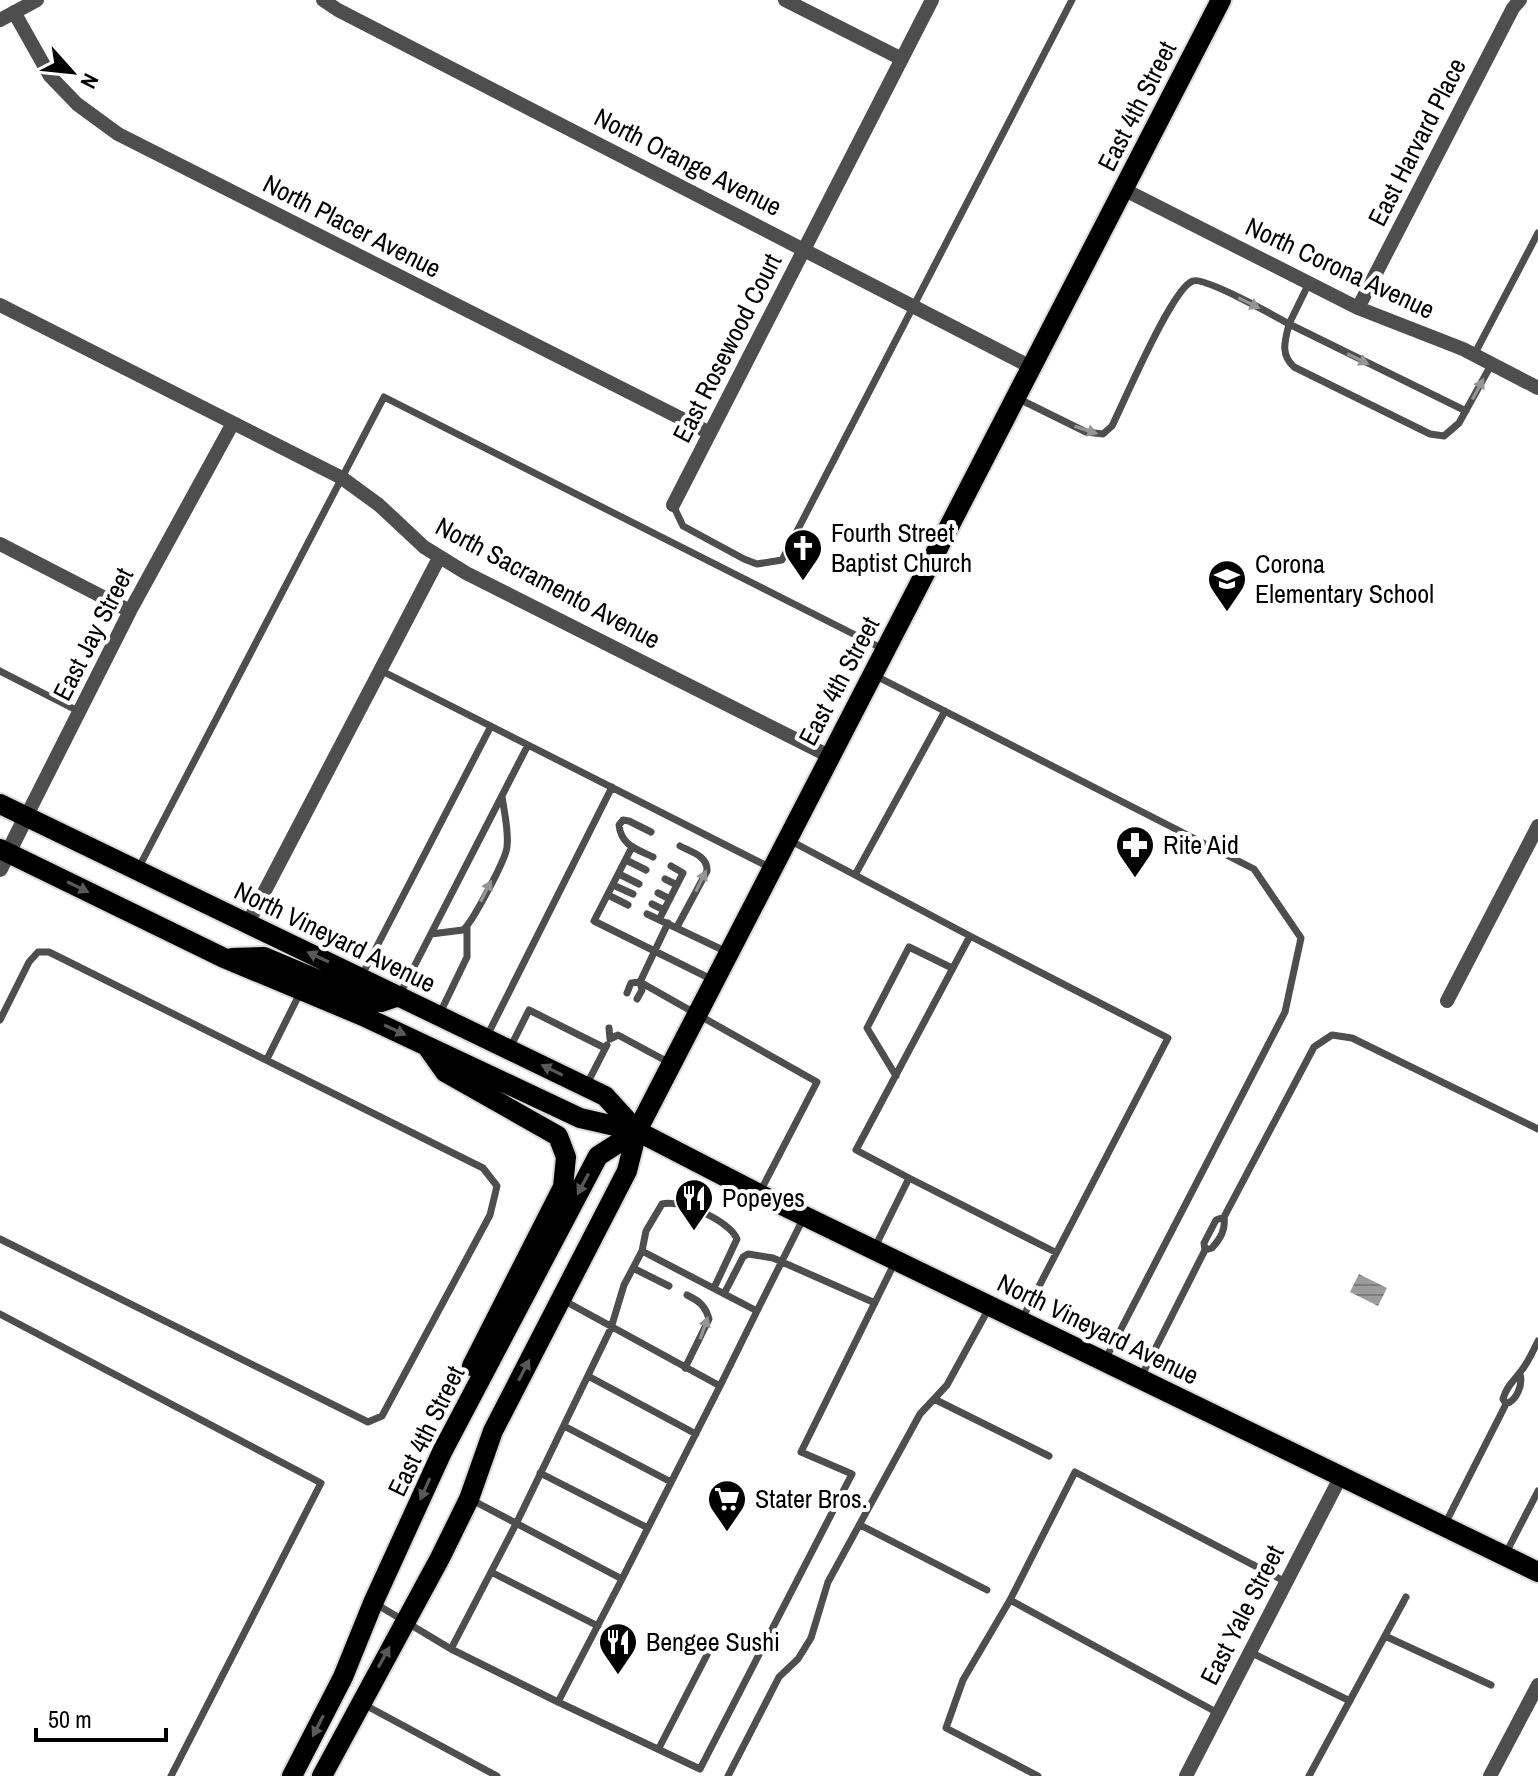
<svg xmlns="http://www.w3.org/2000/svg" width="1538" height="1776" viewBox="0 0 1538 1776" font-family="'Archivo Narrow',sans-serif">
<defs>
<pattern id="water-rules" width="6" height="5" patternUnits="userSpaceOnUse" patternTransform="scale(2)"><rect width="6" height="5" fill="#9c9c9c"/><path d="M0 2.5h6" fill="none" stroke="#7d7d7d"/></pattern>
</defs>
<rect width="100%" height="100%" fill="#fff"/>
<path fill="url(#water-rules)" d="M1359 1274 1387 1288 1378 1306 1350 1292Z"/>
<g fill="none" stroke-linecap="round" stroke-linejoin="round">
<defs>
<path id="primary" d="M0 804 605 1096 637 1131
M0 849 224 958 363 1016 580 1118 637 1131 759 1194 1538 1572
M232 958 264 957 366 1000 381 1002 399 996
M428 1048 445 1072 558 1136 566 1157 563 1187 472 1366
M292 1776 343 1677 373 1603 442 1452 598 1156 637 1131
M322 1776 440 1558 469 1499 493 1431 627 1171 637 1131 1221 0"/>
</defs>
<use href="#primary" stroke="#dbdbdb" stroke-width="24"/>
<path stroke="#4e4e4e" stroke-width="7" d="M1309 283 1289 324 1466 411
M1474 355 1538 233
M1017 398 1086 432 1103 434 1112 426C1124 402 1173 286 1193 281 1205 277 1275 316 1289 324 1285 341 1280 354 1294 367L1430 434 1444 436 1459 423 1491 365
M673 505 683 526 744 559 757 564 782 560 1072 0
M380 670 771 868
M0 671 80 712
M874 675 1254 869 1301 938 1285 1012 1106 1358
M651 832 629 821 623 820 619 825C621 845 636 849 653 857
M789 840 970 936
M632 847 594 921 713 980
M626 860 646 870
M138 869 384 397 883 649
M619 874 639 884
M855 875 945 711
M665 879 677 885
M613 885 633 894
M658 893 670 899
M608 895 628 905
M652 904 664 910
M647 914 727 952
M659 920 683 873 671 866
M668 923 640 982 817 1082 760 1192
M677 927 707 871C708 856 691 852 680 846
M431 934 463 930C472 923 506 859 507 847 509 830 504 812 502 796
M362 975 491 726
M627 993 631 983 640 982 642 990 637 999
M400 994 528 745
M440 1013 467 957V927
M0 1020 29 962 38 952H49L483 1168 497 1186 490 1215 382 1416 368 1422 0 1239
M609 1028 610 1039 618 1035 668 1062
M487 1036 612 787
M511 1046 529 1010 605 1048
M267 1059 300 993
M896 1076 867 1028 909 947 952 968
M587 1084 607 1045
M909 1178 1055 1252
M875 1247 909 1178 856 1150 970 936 1168 1038 1022 1319
M1205 1250 1212 1248C1220 1239 1226 1230 1224 1217L1314 1047 1332 1035 1352 1038 1538 1129
M642 1251 646 1231 662 1204C681 1199 730 1221 737 1239L714 1288
M633 1268 669 1286
M724 1294 743 1257 748 1254 773 1258 875 1303
M0 1314 321 1483 171 1776
M685 1368 709 1319C705 1305 699 1301 687 1295
M588 1376 696 1434
M1140 1379 1205 1250 1204 1243 1216 1220 1224 1217
M720 1386 757 1311
M934 1399 1049 1456
M1506 1404 1503 1399C1507 1385 1514 1381 1521 1371 1528 1363 1533 1351 1538 1341
M564 1426 671 1482
M540 1473 648 1528
M472 1500 622 1579 720 1386 563 1300
M860 1525 987 1590
M1444 1526 1506 1404C1517 1400 1523 1385 1520 1374
M1506 1553 1538 1491
M491 1572 598 1626
M1010 1600 1075 1472 1286 1582
M376 1604 451 1649 558 1702 622 1579
M1385 1636 1491 1685
M451 1649 517 1522 611 1328 624 1285 642 1251 757 1311 803 1219
M1250 1652 1350 1701
M558 1702 700 1769 852 1474 801 1452 895 1262
M365 1705 497 1776
M659 1748 709 1651
M728 1776 779 1677 798 1659 811 1638 828 1582 920 1414 947 1385 989 1308
M1038 1776 946 1728 963 1680 1010 1600 1218 1713
M1309 1776 1406 1597"/>
<path stroke="#4e4e4e" stroke-width="14" d="M323 0 338 10 1031 367
M785 0 902 59
M14 12 50 76 77 104 118 134 710 433
M0 20 37 0
M1123 189 1358 308 1463 349 1538 388
M0 305 342 478 379 505 424 547 466 573 829 756
M1358 308 1513 8 1520 0
M673 505 932 0
M0 544 130 611
M26 817 130 611 233 423
M248 923 439 558
M1447 1001 1538 826
M1186 1776 1341 1476
M1490 1776 1538 1685"/>
<path stroke="#4e4e4e" stroke-width="16" d="M0 869 26 817"/>
<use href="#primary" stroke="#000" stroke-width="20"/>
</g>
<defs><path id="oneway-solid" d="M-6-.8H1V-3.2L6.5 0L1 3.2V.8H-6Z" transform="scale(2)"/></defs>
<g fill="#959595">
<use href="#oneway-solid" transform="translate(1249 303) rotate(26)"/>
<use href="#oneway-solid" transform="translate(1358 359) rotate(26)"/>
<use href="#oneway-solid" transform="translate(1478 389) rotate(-62)"/>
<use href="#oneway-solid" transform="translate(1086 430) rotate(18)"/>
<use href="#oneway-solid" transform="translate(701 881) rotate(-64)"/>
<use href="#oneway-solid" transform="translate(486 891) rotate(-63)"/>
<use href="#oneway-solid" transform="translate(704 1328) rotate(-71)"/>
</g>
<g fill="#595959">
<use href="#oneway-solid" transform="translate(78 887) rotate(26)"/>
<use href="#oneway-solid" transform="translate(318 957) rotate(-155)"/>
<use href="#oneway-solid" transform="translate(395 1030) rotate(25)"/>
<use href="#oneway-solid" transform="translate(552 1070) rotate(-154)"/>
<use href="#oneway-solid" transform="translate(583 1184) rotate(118)"/>
<use href="#oneway-solid" transform="translate(524 1370) rotate(-63)"/>
<use href="#oneway-solid" transform="translate(425 1489) rotate(114)"/>
<use href="#oneway-solid" transform="translate(384 1657) rotate(-61)"/>
<use href="#oneway-solid" transform="translate(318 1726) rotate(117)"/>
</g>
<defs>
<symbol id="church-pin" viewBox="-11 -11 22 30"><path d="M0 17L-7.5 6A9.5 9.5 0 1 1 7.5 6Z" fill="#000" stroke="#fff"/><path d="M-1.2-6h2.4v3.5h3.3v2.4h-3.3V6h-2.4V-.1h-3.3v-2.4h3.3Z" fill="#fff"/></symbol>
<symbol id="school-pin" viewBox="-11 -11 22 30"><path d="M0 17L-7.5 6A9.5 9.5 0 1 1 7.5 6Z" fill="#000" stroke="#fff"/><path d="M0-5L7-2L0 1L-7-2ZM-4 1L0 2.5L4 1V4Q0 6-4 4Z" fill="#fff"/></symbol>
<symbol id="pharmacy-pin" viewBox="-11 -11 22 30"><path d="M0 17L-7.5 6A9.5 9.5 0 1 1 7.5 6Z" fill="#000" stroke="#fff"/><path d="M-2-6h4v4h4v4h-4v4h-4v-4h-4v-4h4Z" fill="#fff"/></symbol>
<symbol id="restaurant-pin" viewBox="-11 -11 22 30"><path d="M0 17L-7.5 6A9.5 9.5 0 1 1 7.5 6Z" fill="#000" stroke="#fff"/><path d="M-5-6h1v4h1v-4h1v4h1v-4h1v5L-1.5 .5V6h-2V.5L-5-1ZM5-6V6H3V1.5H1.5Q1.5-4 5-6Z" fill="#fff"/></symbol>
<symbol id="supermarket-pin" viewBox="-11 -11 22 30"><path d="M0 17L-7.5 6A9.5 9.5 0 1 1 7.5 6Z" fill="#000" stroke="#fff"/><path d="M-6-5.5h2.5l.6 2H6L4.5 2H-2.5L-4.4-4H-6ZM-1.5 3.2a1.3 1.3 0 1 0 .1 0ZM3 3.2a1.3 1.3 0 1 0 .1 0Z" fill="#fff"/></symbol>
</defs>
<g fill-rule="evenodd">
<use href="#church-pin" x="781" y="526" width="44" height="60"/>
<use href="#school-pin" x="1205" y="557" width="44" height="60"/>
<use href="#pharmacy-pin" x="1113" y="823" width="44" height="60"/>
<use href="#restaurant-pin" x="672" y="1176" width="44" height="60"/>
<use href="#supermarket-pin" x="705" y="1477" width="44" height="60"/>
<use href="#restaurant-pin" x="596" y="1620" width="44" height="60"/>
</g>
<g text-anchor="middle" stroke-width="8" stroke-linejoin="round" paint-order="stroke">
<g font-size="26" fill="#000" stroke="#fff">
<text transform="translate(1137 106) rotate(-63)" y="9">East 4th Street</text>
<text transform="translate(1417 142) rotate(-63)" y="9">East Harvard Place</text>
<text transform="translate(688 162) rotate(27)" y="9">North Orange Avenue</text>
<text transform="translate(352 226) rotate(27)" y="9">North Placer Avenue</text>
<text transform="translate(1340 268) rotate(25)" y="9">North Corona Avenue</text>
<text transform="translate(727 348) rotate(-63)" y="9">East Rosewood Court</text>
<text transform="translate(548 583) rotate(28)" y="9">North Sacramento Avenue</text>
<text transform="translate(93 634) rotate(-63)" y="9">East Jay Street</text>
<text transform="translate(839 681) rotate(-62)" y="9">East 4th Street</text>
<text transform="translate(335 937) rotate(26)" y="9">North Vineyard Avenue</text>
<text transform="translate(1098 1329) rotate(26)" y="9">North Vineyard Avenue</text>
<text transform="translate(426 1431) rotate(-64)" y="9">East 4th Street</text>
<text transform="translate(1242 1615) rotate(-63)" y="9">East Yale Street</text>
</g>
<g font-size="26" fill="#000" stroke="#fff" text-anchor="start">
<text x="831" y="542">Fourth Street<tspan x="831" dy="30">Baptist Church</tspan></text>
<text x="1255" y="573">Corona<tspan x="1255" dy="30">Elementary School</tspan></text>
<text x="1163" y="854">Rite Aid</text>
<text x="722" y="1207">Popeyes</text>
<text x="755" y="1508">Stater Bros.</text>
<text x="646" y="1651">Bengee Sushi</text>
</g>
</g>
<g transform="translate(72 72) rotate(117)" stroke="#ffffff" stroke-width="6" paint-order="stroke">
<path d="M0-6L14 30L0 20L-14 30Z" fill="#000000"/>
<text y="-12" font-size="22" font-weight="bold" text-anchor="middle" fill="#000000">N</text>
</g>
<path d="M36 1728v12h130v-12" fill="none" stroke="#000000" stroke-width="4"/>
<text x="48" y="1728" font-size="24" fill="#000000" stroke="#ffffff" stroke-width="6" paint-order="stroke">50 m</text>
</svg>
